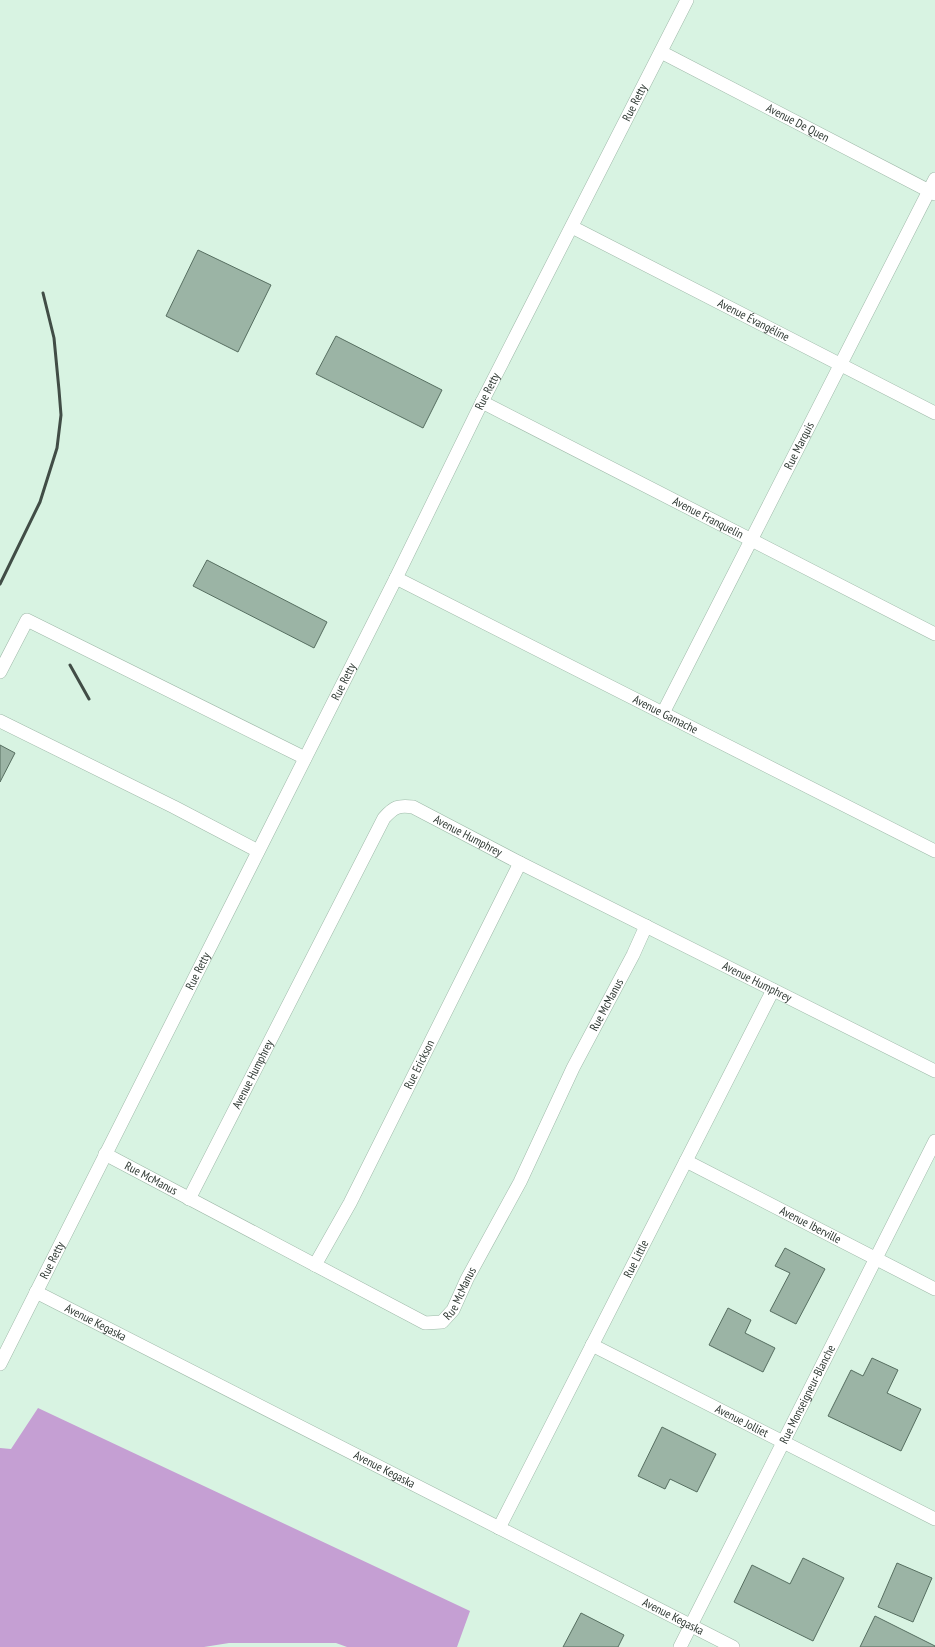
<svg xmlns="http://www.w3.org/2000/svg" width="935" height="1647" viewBox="0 0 935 1647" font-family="'PT Sans Narrow',sans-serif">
<rect width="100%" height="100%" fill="#d8f3e2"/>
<path fill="#c59fd3" d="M38 1408 470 1611 457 1647H347L336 1643H229L204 1647H0V1448L11 1449Z"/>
<path fill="#9bb4a5" stroke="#566e60" d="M198 250 271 285 238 352 166 316Z
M336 336 442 390 423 428 316 374Z
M207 560 327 622 314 648 193 586Z
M0 745 15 753 0 782Z
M785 1248 825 1269 796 1324 770 1311 790 1273 775 1266Z
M728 1308 751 1320 745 1333 775 1348 763 1372 709 1345Z
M872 1358 898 1370 887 1393 921 1409 901 1451 828 1416 851 1370 863 1376Z
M662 1427 716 1454 697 1492 670 1479 665 1489 638 1476Z
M803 1558 844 1578 813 1641 734 1602 752 1565 790 1584Z
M897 1563 932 1578 913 1622 878 1607Z
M581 1613 624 1635 618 1647H563Z
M875 1616 935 1646V1647H860Z"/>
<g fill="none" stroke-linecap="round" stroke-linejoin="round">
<defs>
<g id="minor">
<path id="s1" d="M661 52 935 194"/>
<path id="s2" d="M572 227 935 413"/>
<path id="s3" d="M482 402 935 634"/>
<path id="s4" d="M396 578 935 851"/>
<path d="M0 672 27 620 305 758"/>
<path id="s5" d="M663 713 935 179"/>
<path d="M0 721 174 807 258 851"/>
<path id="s6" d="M105 1154 425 1323 442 1322 453 1310 467 1279 520 1182 573 1068 633 955 646 926"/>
<path id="s7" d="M686 1161 935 1289"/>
<path id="s8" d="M189 1199 384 818C394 807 398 805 413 807L520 863 935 1071"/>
<path id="s9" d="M315 1265 350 1203 520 863"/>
<path id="s10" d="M36 1292 733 1647"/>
<path id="s11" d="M592 1345 935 1519"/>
<path id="s12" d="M0 1364 396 578 482 402 687 0"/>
<path id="s13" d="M499 1528 773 990"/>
<path id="s14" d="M680 1647 935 1141"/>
</g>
</defs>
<use href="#minor" stroke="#9fb9a9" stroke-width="14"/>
<use href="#minor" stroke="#fff" stroke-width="13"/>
<path stroke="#414d46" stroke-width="3" d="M0 584 40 502 57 448 61 415 59 390 54 338 43 293
M70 665 89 699"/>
</g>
<g text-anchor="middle" stroke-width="3" stroke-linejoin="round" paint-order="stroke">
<g font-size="12" fill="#303a34" stroke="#e9fff1">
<text dy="4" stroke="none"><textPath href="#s12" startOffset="1412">Rue Retty</textPath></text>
<text dy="4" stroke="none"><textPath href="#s1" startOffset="154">Avenue De Quen</textPath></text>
<text dy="4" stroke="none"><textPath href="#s2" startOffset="204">Avenue Évangéline</textPath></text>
<text dy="4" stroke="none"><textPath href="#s12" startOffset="1088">Rue Retty</textPath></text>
<text dy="4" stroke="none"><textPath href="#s5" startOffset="300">Rue Marquis</textPath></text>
<text dy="4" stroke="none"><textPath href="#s3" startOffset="254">Avenue Franquelin</textPath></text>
<text dy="4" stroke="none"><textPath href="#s12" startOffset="764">Rue Retty</textPath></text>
<text dy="4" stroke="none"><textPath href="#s4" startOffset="302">Avenue Gamache</textPath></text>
<text dy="4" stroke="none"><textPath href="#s8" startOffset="523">Avenue Humphrey</textPath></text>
<text dy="4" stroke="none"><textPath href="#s12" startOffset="440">Rue Retty</textPath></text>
<text dy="4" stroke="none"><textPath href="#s8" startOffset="847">Avenue Humphrey</textPath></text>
<text dy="4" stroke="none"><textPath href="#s6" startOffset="737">Rue McManus</textPath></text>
<text dy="4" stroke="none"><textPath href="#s9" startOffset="226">Rue Erickson</textPath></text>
<text dy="4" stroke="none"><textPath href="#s8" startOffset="140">Avenue Humphrey</textPath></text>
<text dy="4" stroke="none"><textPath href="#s6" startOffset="52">Rue McManus</textPath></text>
<text dy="4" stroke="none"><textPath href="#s7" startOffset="140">Avenue Iberville</textPath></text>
<text dy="4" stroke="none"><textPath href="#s13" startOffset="302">Rue Little</textPath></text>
<text dy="4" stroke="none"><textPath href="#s12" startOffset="116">Rue Retty</textPath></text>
<text dy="4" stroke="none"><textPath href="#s6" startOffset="413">Rue McManus</textPath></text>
<text dy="4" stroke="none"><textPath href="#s10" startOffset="67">Avenue Kegaska</textPath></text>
<text dy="4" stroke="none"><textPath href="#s14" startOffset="283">Rue Monseigneur-Blanche</textPath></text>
<text dy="4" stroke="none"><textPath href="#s11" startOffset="168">Avenue Jolliet</textPath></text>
<text dy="4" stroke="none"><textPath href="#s10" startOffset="391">Avenue Kegaska</textPath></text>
<text dy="4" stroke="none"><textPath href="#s10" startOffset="715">Avenue Kegaska</textPath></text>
</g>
</g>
</svg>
